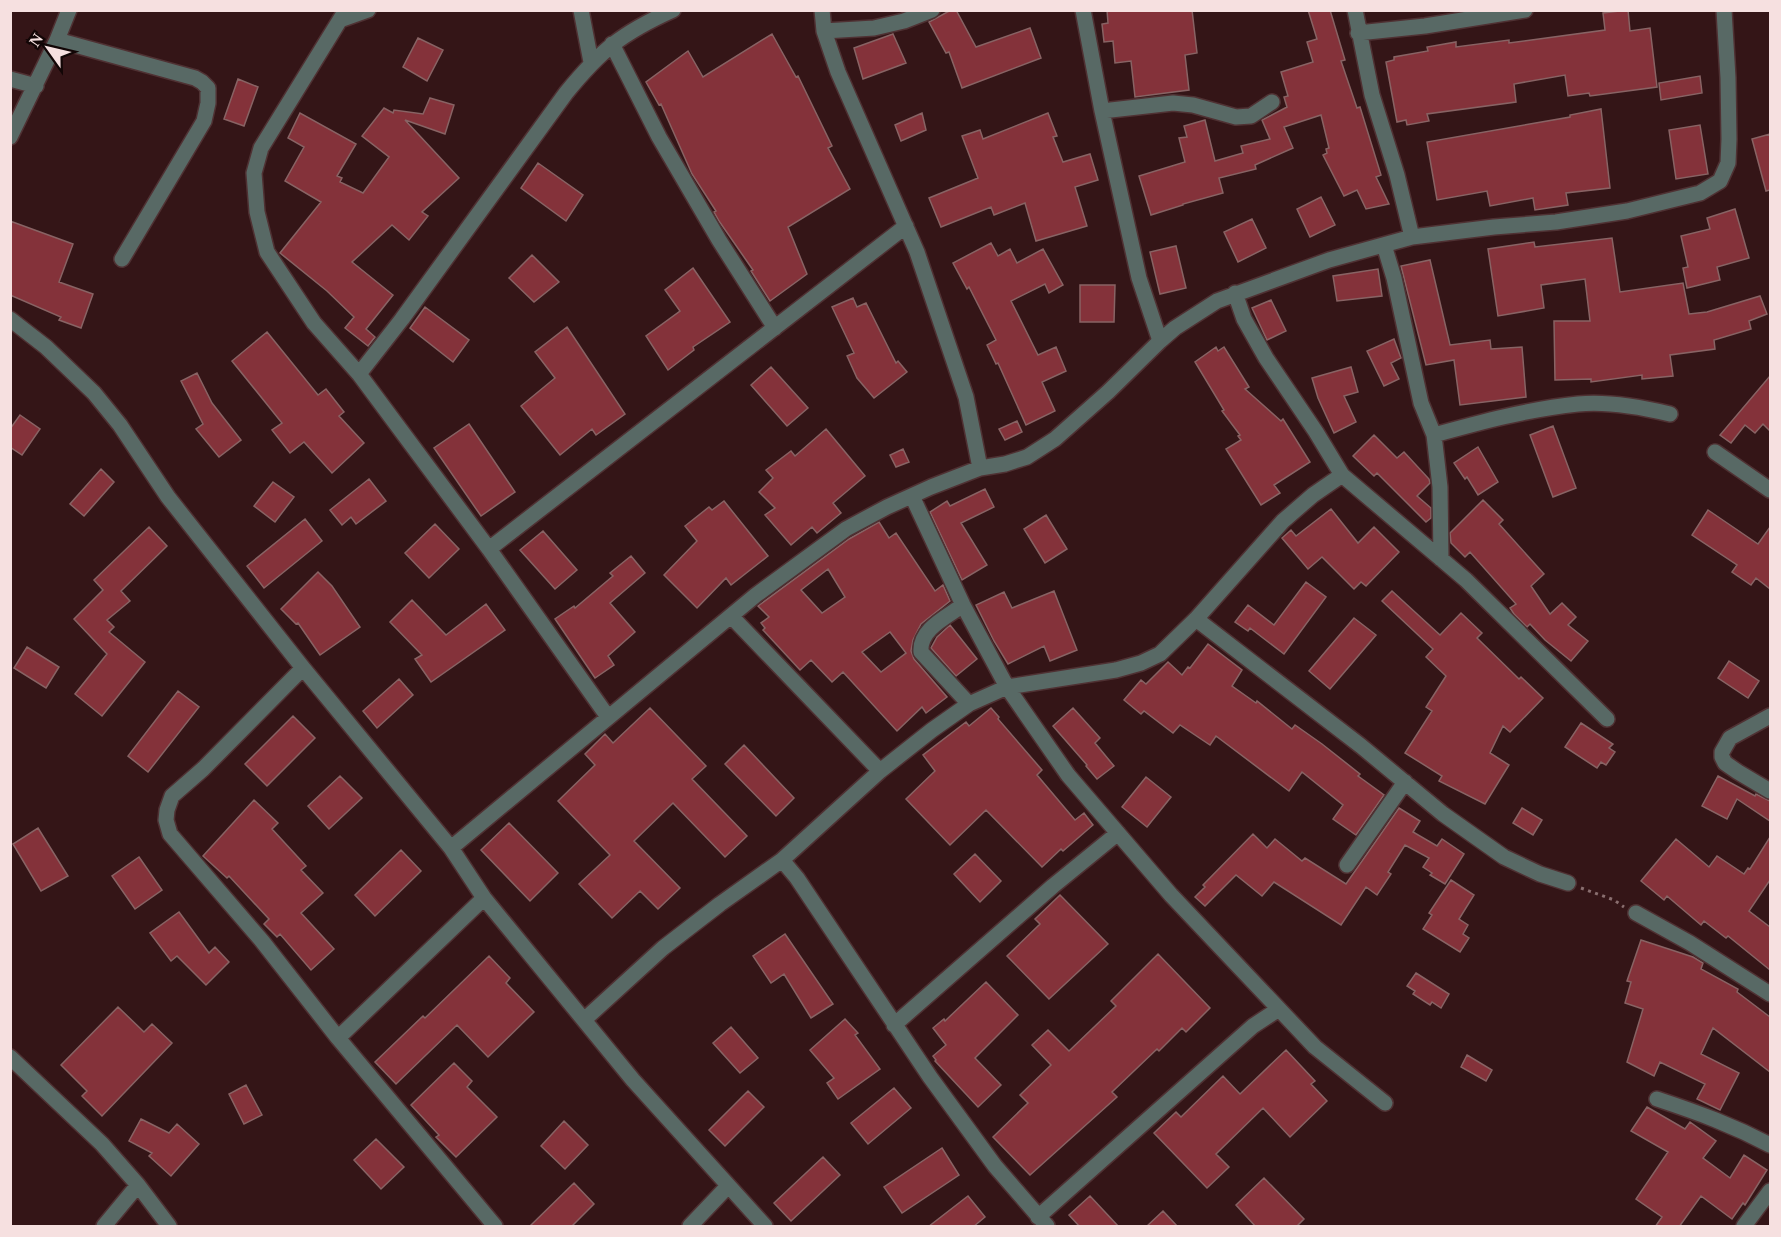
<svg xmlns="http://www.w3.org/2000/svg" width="1781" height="1237" viewBox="0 0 1781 1237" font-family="'Times New Roman',serif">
<rect width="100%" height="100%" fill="#341517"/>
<path fill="#84323a" stroke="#886364" stroke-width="1.5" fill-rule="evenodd" d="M951 10H956L976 47 1030 28 1041 58 962 88 949 52 946 53 929 22Z
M1107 10H1192L1197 53 1185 55 1189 90 1135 97 1131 61 1115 63 1113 41 1104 42 1102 24 1108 23Z
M1308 10H1330L1345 60 1341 61 1357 108 1360 107 1381 175 1376 177 1389 204 1366 209 1357 190 1344 196 1323 155 1327 153 1326 149 1329 148 1321 115 1284 127 1293 148 1255 165 1256 169 1219 178 1223 193 1183 204V205L1151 215 1139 176 1185 162 1179 138 1187 137 1184 126 1205 120 1215 161 1243 153 1241 146 1270 139 1262 120 1287 107 1284 97 1288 96 1281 72 1313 62 1307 42 1317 39Z
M1628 10 1630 31 1650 28 1657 87 1590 96 1589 93 1568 96 1565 75 1514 84 1516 102 1427 114 1429 121 1407 125 1406 120 1397 122 1386 62 1394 60V57L1428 51 1427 47 1456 42V47L1509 40V43L1605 30 1603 13Z
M772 34 796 77 798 76 832 146 828 148 850 189 788 227 807 274 770 301 751 271 753 270 719 221 714 212 716 211 692 174 661 104 659 105 646 82 688 51 703 77Z
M893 34 906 63 863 79 854 48Z
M418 38 443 50 427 81 403 67Z
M1700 76 1702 93 1661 100 1659 83Z
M238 79 258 87 244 126 224 119Z
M430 98 454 105 445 134 405 120 459 178 422 212 428 216 409 240 392 225 352 262 393 295 366 329 375 337 368 346 345 328 354 317 327 291 280 253 321 202 285 181 304 147 288 138 300 113 356 144 337 176 342 178 340 182 363 193 389 157 362 136 384 108 393 113 394 110 423 114Z
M1601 109 1610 188 1566 193 1568 205 1535 210 1533 198 1490 206 1487 191 1437 200 1427 142 1570 117V115Z
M922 113 926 130 901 141 895 125Z
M1048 113 1057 136 1053 137 1063 162 1090 154 1098 180 1075 187 1087 226 1036 241 1025 203 994 215 991 207 941 227 929 198 978 178 962 136 980 130 983 139Z
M1700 125 1708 174 1676 179 1669 130Z
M1770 134V190L1766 191 1752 139Z
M538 163 583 195 566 221 521 188Z
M1321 197 1335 225 1310 237 1297 209Z
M1735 209 1749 258 1717 267 1720 280 1687 288 1683 268 1688 267 1681 236 1710 229 1707 218Z
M1252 219 1266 248 1238 262 1224 232Z
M10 221 73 244 59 282 93 294 81 328 59 320 61 317 10 295Z
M1612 238 1620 292 1683 283 1689 314 1707 312 1760 296 1767 314 1749 321 1751 329 1714 340 1715 349 1670 355 1673 376 1642 379V375L1591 382V379L1555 380 1554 321H1590L1585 279 1541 285 1544 308 1498 316 1488 249 1534 242 1535 247Z
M991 243 998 256 1010 249 1017 263 1043 249 1063 285 1049 293 1045 284 1011 301 1038 355 1056 347 1066 371 1042 382 1055 411 1026 425 998 363 996 364 987 345 996 340 969 287 967 289 953 263Z
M1176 246 1186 288 1160 294 1150 252Z
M532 255 559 282 534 302 509 278Z
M1430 260 1450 345 1490 340 1491 349 1522 347 1526 397 1460 405 1454 360 1426 365 1401 266Z
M693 268 730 322 693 347 694 350 668 370 646 336 680 311 665 290Z
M1378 269 1382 296 1337 301 1333 276Z
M1080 285H1115L1114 322H1080Z
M853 298 857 307 866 303 896 363 898 361 907 372 874 398 857 378 847 356 854 353 832 307Z
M1271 300 1286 331 1267 340 1252 308Z
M425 307 469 340 453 362 410 328Z
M567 327 625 414 596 435 592 429 560 455 521 406 555 378 535 352Z
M267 332 318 395 326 389 344 412 339 416 364 443 332 473 304 442 290 453 272 430 282 423 232 361Z
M1394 339 1401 358 1391 363 1399 379 1384 386 1367 351Z
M1216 347 1218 351 1224 347 1249 387 1245 389 1281 421 1283 419 1310 462 1274 485 1280 493 1261 505 1226 449 1241 440 1238 436 1240 435 1222 411 1224 410 1195 362Z
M771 367 808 408 787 426 751 385Z
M1351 367 1358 392 1344 396 1356 422 1334 433 1318 398 1312 378Z
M197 373 212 403 241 440 219 457 196 429 203 424 181 381Z
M1770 376V431L1763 424 1755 433 1745 425 1731 443 1720 435Z
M20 415 40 429 22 455 10 447V429Z
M1017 421 1022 432 1005 440 999 429Z
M469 424 515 492 481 516 434 448Z
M1553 426 1576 488 1553 497 1530 435Z
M826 429 865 476 833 503 841 513 817 533 812 527 791 545 765 515 775 508 759 492 773 478 766 470 791 451 795 456Z
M1374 435 1397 458 1404 452 1429 479 1430 483 1417 496 1431 508V518L1426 522 1377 473 1374 476 1353 456Z
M1478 447 1498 482 1478 495 1467 477 1465 479 1454 463Z
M903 449 909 462 896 467 890 455Z
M101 469 114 482 84 516 70 504Z
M369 479 386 501 356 524 351 517 342 525 330 510Z
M273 482 294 497 275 522 254 506Z
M985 489 994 507 961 523 987 565 962 580 930 512 947 501 950 506Z
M1483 500 1503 520 1499 524 1544 574 1531 586 1550 614 1562 603 1576 617 1568 625 1588 641 1571 661 1545 640 1530 624 1527 627 1514 614 1510 608 1516 604 1470 552 1465 557 1451 543 1450 533Z
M724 501 768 556 731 585 726 578 697 608 664 575 697 541 685 526 709 507 712 510Z
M1331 509 1358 543 1374 527 1399 552 1366 586 1361 582 1354 589 1322 557 1308 569 1282 538 1291 530 1296 536Z
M1708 510 1758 544 1770 527V589L1756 578 1751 585 1732 572 1737 565 1692 535Z
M1046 515 1067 549 1045 563 1024 529Z
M305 519 322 541 264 588 247 566Z
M879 522 889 538 896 533 935 591 943 585 950 601 921 624 913 640 911 651 914 659 947 697 926 713 922 707 897 731 843 672 832 682 811 660 800 670 763 630 765 628 761 623 769 617 758 606 849 539ZM828 569 845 597 822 613 801 590ZM890 632 906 653 881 672 862 652Z
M435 524 459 549 429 578 405 553Z
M149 527 167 546 121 591 130 601 107 620 114 627 109 632 145 662 102 716 75 694 107 654 74 619 103 590 94 580Z
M543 531 577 570 555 589 520 550Z
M631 556 645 573 610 603 635 632 608 656 614 665 595 678 555 619 574 606 575 608 613 576 610 573Z
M318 572 332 586 360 627 320 655 298 623 296 624 281 609Z
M1306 582 1326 597 1284 654 1250 628 1248 631 1235 622 1248 605 1274 625Z
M1054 591 1077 650 1050 661 1044 646 1008 664 994 641 976 605 1004 592 1012 608Z
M1392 591 1440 635 1461 613 1482 633 1477 638 1519 679 1521 677 1543 698 1510 732 1503 726 1490 753 1509 765 1485 804 1439 781 1442 776 1405 753 1432 711 1426 707 1446 676 1426 657 1433 649 1382 601Z
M412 600 446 635 486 604 505 630 431 682 415 659 422 655 390 622Z
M1354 618 1376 635 1330 689 1309 671Z
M950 625 977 659 956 676 931 648 937 637Z
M1208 644 1242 670 1232 686 1256 703 1257 701 1292 729 1295 725 1322 744 1360 774 1358 776 1384 795 1356 835 1333 819 1343 805 1302 772 1289 791 1216 736 1210 745 1180 725 1173 733 1144 711 1141 714 1124 700 1141 680 1146 684 1168 662 1182 675 1188 667 1190 668Z
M27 647 59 667 46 688 14 668Z
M1729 661 1759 681 1748 698 1718 678Z
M399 679 413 695 377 728 363 711Z
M178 691 199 707 148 772 128 756Z
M650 708 706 766 692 779 747 836 725 857 673 803 634 841 680 888 658 909 640 891 612 918 579 884 610 855 558 801 595 765 585 754 605 734 613 743Z
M991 708 999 717 998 719 1042 770 1037 775 1075 820 1084 813 1093 825 1063 851 1061 849 1042 867 986 810 950 845 906 799 935 771 923 755 966 722 969 726Z
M1073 708 1100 738 1095 743 1114 766 1097 779 1086 766 1087 765 1053 726Z
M293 716 315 738 267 786 245 764Z
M1581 723 1613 744 1609 748 1615 752 1606 765 1601 762 1597 768 1565 747Z
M744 745 794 798 776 816 725 764Z
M340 776 362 798 329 829 308 806Z
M1718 776 1755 796 1756 794 1770 801V821L1737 799 1727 819 1702 806Z
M1146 777 1171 797 1147 827 1122 807Z
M254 800 278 823 272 829 306 866 301 870 323 893 301 913 334 949 311 970 280 934 277 937 264 924 269 919 229 876 227 878 203 856Z
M1399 808 1420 821 1413 832 1437 846 1442 839 1464 854 1445 884 1430 875 1432 873 1423 867 1429 858 1405 845 1388 872 1391 874 1377 895 1366 887 1341 925 1274 882 1262 896 1236 875 1205 906 1195 897 1205 887 1203 885 1253 834 1267 848 1275 839 1302 861 1305 858 1346 884Z
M1522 808 1542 820 1533 835 1513 823Z
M509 823 558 873 530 901 481 850Z
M38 828 68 876 41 891 13 844Z
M1770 837V880L1749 911 1770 927V970L1728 936 1726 938 1704 921 1701 925 1667 896 1664 900 1641 881 1676 839 1709 867 1717 856 1744 874 1748 868 1750 869Z
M401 850 421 871 375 916 355 895Z
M975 854 1001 881 980 902 954 874Z
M139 857 162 890 135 909 112 876Z
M1451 880 1474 895 1459 919 1468 925 1463 934 1469 938 1460 952 1423 929 1432 915 1429 913Z
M1060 895 1108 944 1049 999 1007 956 1040 924 1035 919Z
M179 912 209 953 215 947 229 962 206 985 177 956 171 961 150 933Z
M785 934 833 1004 811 1018 784 974 771 983 753 956Z
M1641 940 1693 957 1703 963 1701 969 1738 989 1737 992 1770 1017V1072L1713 1028 1701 1054 1739 1073 1720 1110 1697 1099 1705 1084 1660 1062 1654 1076 1627 1062 1643 1009 1625 1003 1631 982 1627 981Z
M1158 954 1210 1008 1186 1032 1182 1028 1159 1051 1157 1049 1112 1092 1117 1097 1030 1175 993 1137 1028 1103 1020 1095 1051 1065 1032 1045 1048 1030 1069 1051 1116 1006 1111 1001Z
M489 956 510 978 506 983 534 1012 488 1057 457 1025 396 1084 375 1062 423 1016 425 1018Z
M1416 973 1449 994 1441 1008 1432 1002 1430 1005 1413 994 1415 991 1407 986Z
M986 982 1018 1015 975 1058 1001 1085 978 1107 935 1061 936 1060 933 1056 946 1045 933 1028 944 1019 945 1021Z
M118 1007 144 1032 152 1024 172 1043 102 1116 82 1096 87 1091 61 1065Z
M845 1019 858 1033 855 1035 880 1069 838 1099 827 1083 834 1078 810 1050Z
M731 1027 758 1058 740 1073 713 1043Z
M1286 1050 1315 1081 1311 1084 1327 1101 1290 1137 1263 1108 1216 1154 1229 1167 1207 1188 1154 1133 1176 1112 1181 1117 1223 1076 1240 1094Z
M1467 1055 1492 1070 1486 1081 1461 1067Z
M454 1063 472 1081 467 1087 497 1117 456 1157 436 1137 439 1135 411 1105Z
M246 1085 262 1115 244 1124 229 1094Z
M894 1088 911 1108 868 1144 851 1123Z
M748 1091 764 1107 725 1146 709 1130Z
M1647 1107 1685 1129 1690 1122 1716 1141 1703 1158 1730 1178 1744 1155 1767 1170 1745 1205 1743 1203 1732 1219 1701 1196 1679 1227H1655L1662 1217 1636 1199 1668 1152 1631 1131Z
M141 1119 169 1133 177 1124 199 1144 171 1176 149 1156 152 1153 129 1141Z
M564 1121 588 1145 565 1169 541 1146Z
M376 1139 404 1167 381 1189 354 1160Z
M942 1148 959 1175 902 1213 884 1187Z
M823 1157 840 1175 791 1221 774 1203Z
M1264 1178 1304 1219 1296 1227H1256L1236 1205Z
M574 1183 594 1204 571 1227H529Z
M968 1196 985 1217 973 1227H928Z
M1090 1196 1119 1227H1080L1069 1215Z
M1163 1211 1178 1227H1146Z"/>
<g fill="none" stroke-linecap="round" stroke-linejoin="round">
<defs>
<path id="minor" d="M346 10 261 148 254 173 257 212 267 252 314 323 359 374
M581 10 591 62
M822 10 824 31 838 72 917 252 966 397 980 468
M1083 10 1102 111 1139 278 1160 341
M1355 10 1372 95 1397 175 1412 237
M340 20 368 10
M824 31 874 28 904 21 932 10
M1358 33 1425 26 1525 10
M57 40 195 78 202 82 208 88V103L204 121 122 259
M612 44 659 137 719 240 775 328
M10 79 36 86
M1102 111 1173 103 1193 105 1236 117 1251 116 1272 102
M10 137 57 40 69 10
M1384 245 1394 278 1421 403 1434 435 1440 487 1441 559
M1235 293 1244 319 1266 358 1316 432 1342 475 1466 580 1607 719
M10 319 46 347 94 393 120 425 168 497 303 668 451 848 484 898 633 1080 765 1226
M1434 435C1481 422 1529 409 1578 404 1608 401 1641 407 1670 414
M1715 452 1770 490
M912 496 963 605 1007 687 1068 775 1171 895 1315 1047 1385 1103
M489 549 906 226
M963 605C947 617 919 629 921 652L969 704
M731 616 880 771
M1196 619 1361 746 1443 814 1504 857 1540 874 1568 883
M303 668 203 769 172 796 167 810 166 820 170 834 262 941 338 1038 495 1226
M1770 716 1730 738 1722 752V757L1725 763 1738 772 1770 791
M608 717 489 549 359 374 402 319 566 93C601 50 622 33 673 10
M451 848 756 595 846 529 887 507 931 487 980 468 1005 464 1027 457 1055 439 1108 392 1160 341 1175 328 1217 301 1329 260 1412 237 1494 227 1556 222 1627 211 1700 193 1720 181 1728 163 1729 139 1728 78 1724 10
M782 860 797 878 930 1077 995 1166 1047 1226
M1347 865 1405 782
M1636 913 1690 943 1770 994
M584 1020 663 948 720 904 782 860 880 771 932 730 969 704 1007 687 1116 670 1141 663 1160 654 1196 619 1283 521 1313 495 1342 475
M894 1025 1053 886 1118 833
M338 1038 484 898
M10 1057 102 1144 138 1185 169 1226
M1657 1099C1699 1113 1732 1125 1770 1145
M1038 1217 1253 1026 1279 1009
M104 1226 138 1185
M690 1226 728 1186
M1744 1226 1770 1191"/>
</defs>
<use href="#minor" stroke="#4f3133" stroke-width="18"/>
<path stroke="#896e6f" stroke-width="3" stroke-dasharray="3 4.5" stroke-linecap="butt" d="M1581 888 1614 900 1624 907"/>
<use href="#minor" stroke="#586965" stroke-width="15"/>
</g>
<rect width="1781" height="1237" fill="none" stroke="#f6e0e0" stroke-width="24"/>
<g transform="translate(48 48) rotate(304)" stroke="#120606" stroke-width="4.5" paint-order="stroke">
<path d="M0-4.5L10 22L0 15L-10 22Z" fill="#f6e0e0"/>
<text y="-9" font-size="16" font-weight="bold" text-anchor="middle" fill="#f6e0e0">N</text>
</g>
</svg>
